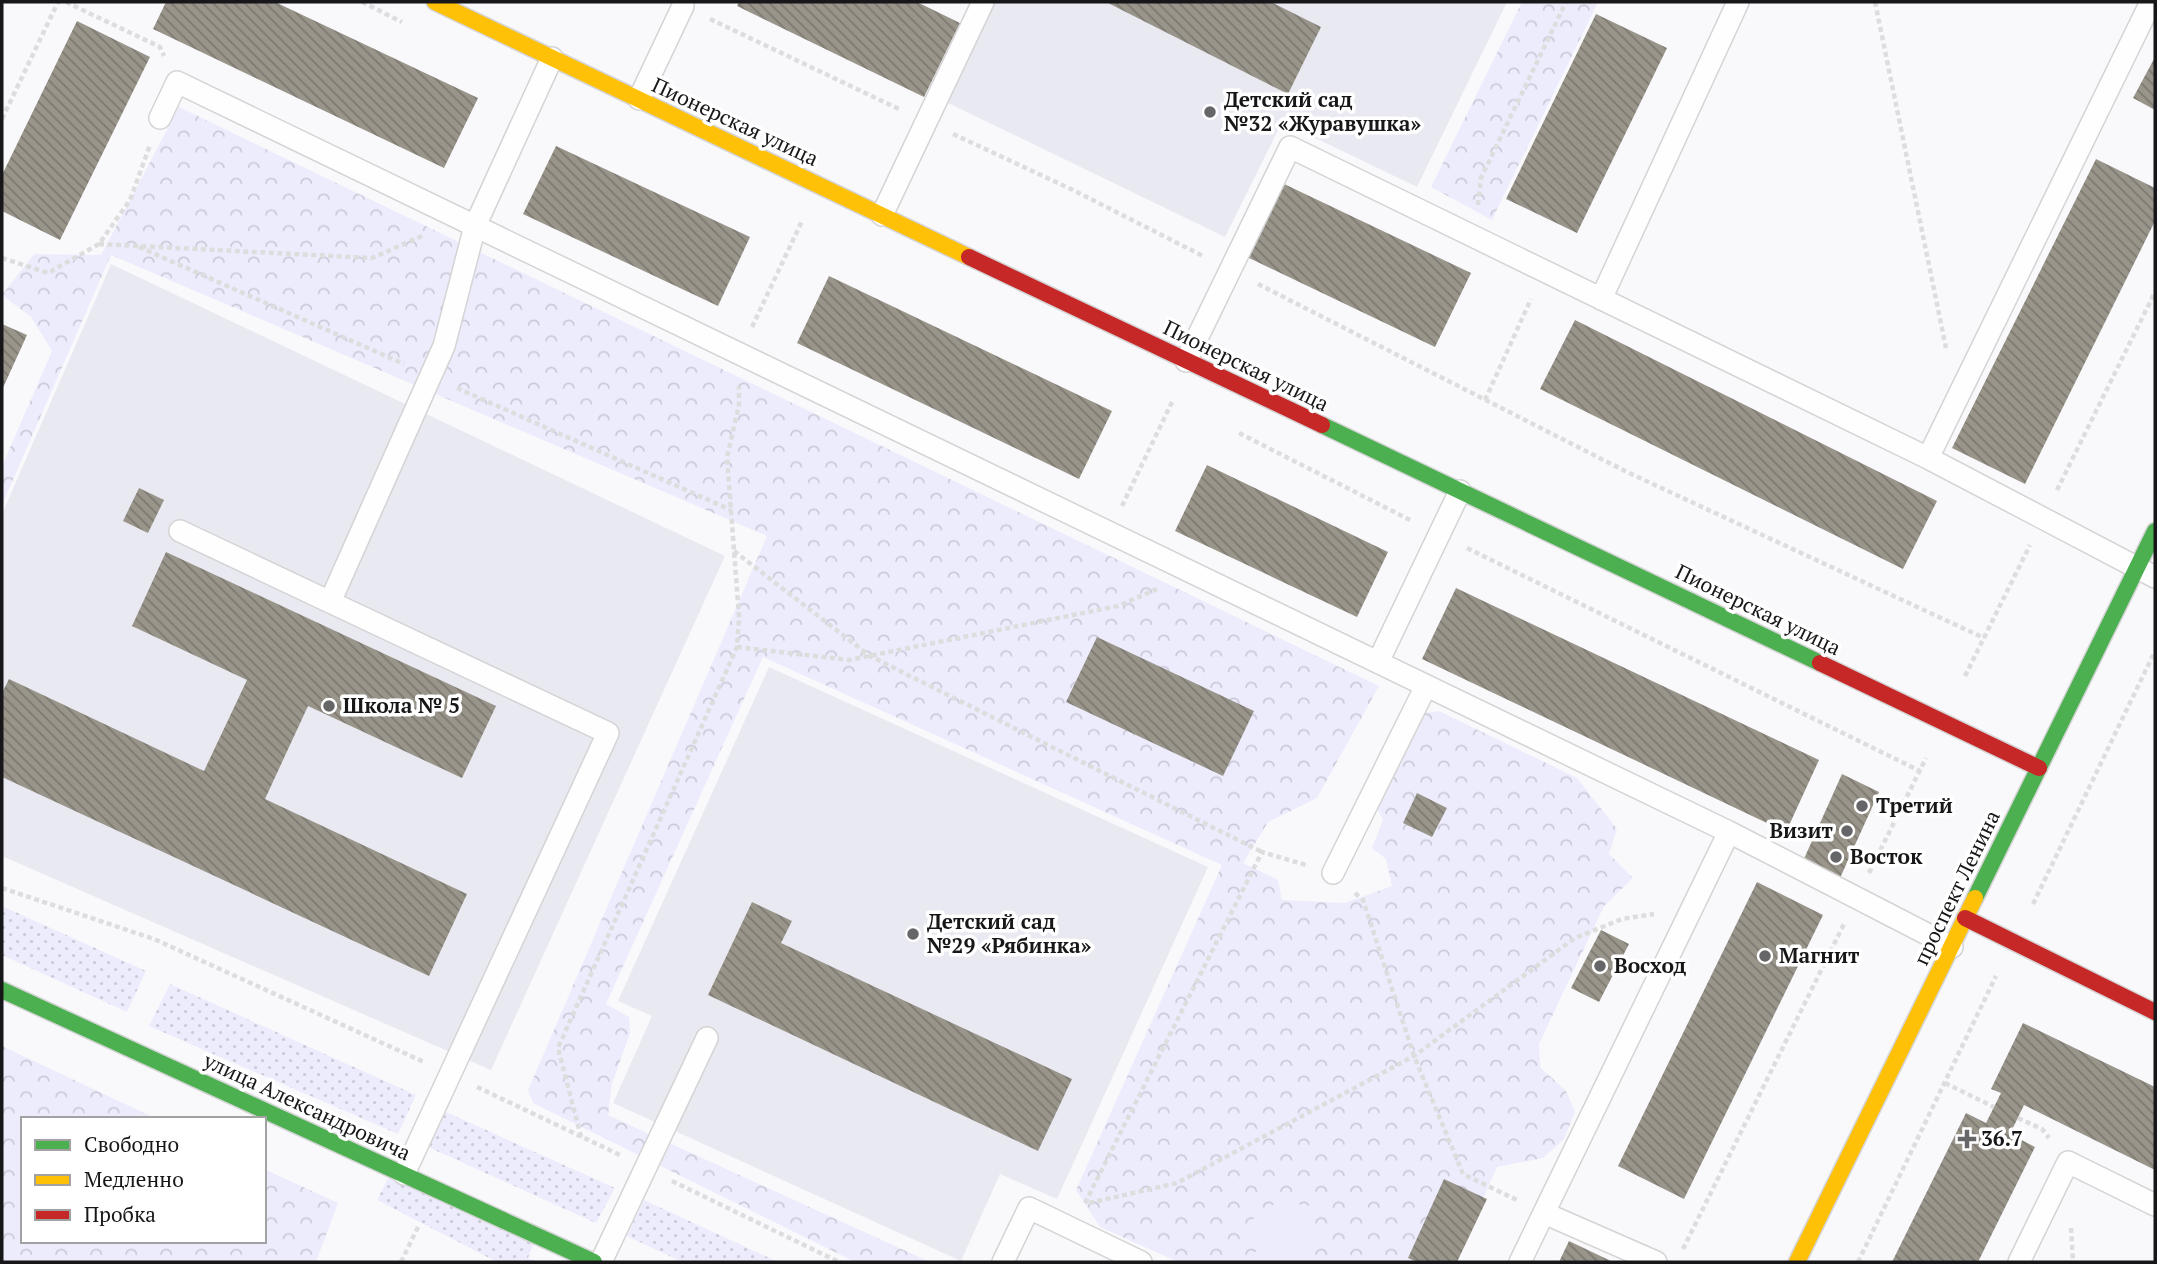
<svg xmlns="http://www.w3.org/2000/svg" width="2157" height="1264" viewBox="0 0 2157 1264" font-family="'PT Serif',serif">
<defs>
<pattern id="grass-dots" width="8" height="8" patternUnits="userSpaceOnUse" patternTransform="scale(1.75)"><rect width="8" height="8" fill="#edecfd"/><path d="M2 2h.1M6 6h.1" fill="none" stroke="#cacad8" stroke-width="1.8" stroke-linecap="round"/></pattern>
<pattern id="forest-crowns" width="20" height="18" patternUnits="userSpaceOnUse" patternTransform="scale(1.75)"><rect width="20" height="18" fill="#edecfd"/><path d="M2 6a3 3 0 1 1 6 0M12 15a3 3 0 1 1 6 0" fill="none" stroke="#cacad8"/></pattern>
<pattern id="building-back-hatch" width="6" height="6" patternUnits="userSpaceOnUse" patternTransform="scale(1.75)"><rect width="6" height="6" fill="#9a958b"/><path d="M-1 5l2 2M0 0l6 6M5-1l2 2" fill="none" stroke="#7d7971"/></pattern>
</defs>
<rect width="100%" height="100%" fill="#f9f9fc"/>
<path fill="#e9e9f1" d="M995 2H1507L1417 187 1282 122 1225 237 946 102Z
M111 264 725 556 491 1070 2 856V514Z
M769 667 1208 867 1057 1199 1000 1174 961 1261 613 1103 652 1016 618 1001Z"/>
<path fill="url(#grass-dots)" d="M2 906 146 971 127 1012 2 955Z
M170 984 416 1095 398 1134 149 1026Z
M446 1112 615 1188 596 1223 428 1147Z
M390 1175 534 1242 528 1258 537 1262H497L377 1200Z
M644 1200 778 1262H682L627 1236Z"/>
<path fill="url(#forest-crowns)" d="M1522 2H1598L1492 220 1431 187Z
M179 107 1379 686 1317 798 1268 822 1243 863 1278 880 1282 900 1345 903 1392 886 1386 859 1372 848 1383 820 1376 807 1423 713 1439 711 1577 778 1617 829 1609 854 1633 878 1604 906 1539 1044 1540 1067 1566 1091 1575 1112 1564 1139 1543 1158 1497 1167 1455 1262H1178L1100 1227 1076 1190 1222 865 763 657 606 1004 629 1017 630 1033 612 1084 608 1115 930 1262H855L533 1103 528 1090 767 536 111 255 2 505V466L52 351 31 317 2 295 34 254 101 255Z
M2 1046 157 1119H23V1241H264V1169L338 1203 316 1262H2Z"/>
<path fill="#edecfd" d="M1278 1201 1317 1207 1310 1262H1246L1258 1249 1249 1222Z"/>
<path fill="url(#building-back-hatch)" d="M166 2H275L478 98 444 168 153 29Z
M739 2H917L960 23 924 97 737 6Z
M1106 2H1271L1321 27 1288 94Z
M1596 14 1667 48 1577 233 1506 199Z
M77 21 150 57 60 240 2 211V175Z
M2155 57V110L2133 98Z
M556 146 750 237 718 306 523 214Z
M2096 159 2155 188V221L2025 484 1952 448Z
M1282 183 1471 273 1435 347 1247 257Z
M829 276 1112 411 1079 479 797 343Z
M1575 320 1937 501 1903 569 1540 389Z
M2 324 27 335 2 390Z
M1207 465 1388 552 1357 617 1175 531Z
M139 488 164 500 148 533 123 521Z
M166 552 496 706 462 778 308 706 265 799 467 894 429 976 2 777V693L9 679 204 771 247 680 132 626Z
M1456 588 1819 760 1786 832 1422 659Z
M1097 637 1254 711 1223 776 1066 702Z
M1842 774 1879 792 1840 878 1803 861Z
M1417 793 1447 808 1432 837 1403 823Z
M1757 882 1823 915 1684 1199 1618 1166Z
M752 902 792 921 781 943 1072 1079 1038 1151 708 995Z
M1601 930 1629 944 1599 1002 1571 988Z
M2023 1023 2155 1087V1170L2024 1105 2010 1134 2035 1147 1978 1262H1892L1966 1113 1986 1123 2001 1093 1991 1089Z
M1444 1179 1487 1199 1457 1262H1417L1408 1258Z
M1569 1241 1613 1262H1559Z"/>
<g fill="none" stroke-linecap="round" stroke-linejoin="round">
<defs>
<path id="lane" d="M639 99 683 6
M160 118 177 82 1729 832 1520 1262
M882 215 983 2
M1601 299 1738 2
M1186 361 1290 147 1928 458 2151 2
M1928 458 2155 577
M180 531 330 602 444 346 475 226 552 58
M330 602 608 733 404 1174
M1378 662 1460 491
M1729 832 1952 947
M1333 873 1426 686
M1544 1213 1656 1262
M601 1262 707 1038
M1003 1262 1029 1208 1141 1262
M2019 1262 2068 1162 2155 1205"/>
<path id="fast" d="M1322 425 1820 663
M1975 898 2155 531
M2 990 594 1262"/>
<path id="slow" d="M435 2 969 257
M1797 1262 1975 898"/>
<path id="jam" d="M969 257 1322 425
M1820 663 2039 768
M1965 918 2155 1012"/>
</defs>
<use href="#lane" stroke="#d4d4d5" stroke-width="24"/>
<use href="#fast" stroke="#d4d4d5" stroke-width="19"/>
<use href="#slow" stroke="#d4d4d5" stroke-width="19"/>
<use href="#jam" stroke="#d4d4d5" stroke-width="19"/>
<path stroke="#ddddde" stroke-width="4.5" stroke-dasharray="5 3.5" stroke-linecap="butt" d="M66 2 160 47 164 56
M362 2 402 22
M1875 2 1946 348
M710 19 901 110
M2 119 58 2
M953 134 1073 190 1203 256
M1478 205 1481 178 1566 2
M99 244 372 258 422 236
M139 247 404 364
M2 258 48 273 99 244 130 200 150 145
M1258 284 1627 472 1984 638
M752 327 802 221
M457 388 731 510
M1485 400 1531 299
M1239 433 1412 521
M2057 490 2155 292
M1122 506 1173 400
M1467 548 1920 771
M734 551 870 656 1262 852
M737 647 849 660 1118 606 1157 589
M1965 676 2030 545
M1869 873 1926 758
M2 888 154 939 424 1062
M1355 893 1363 900 1414 1056 1463 1174 1517 1200
M2033 904 2155 651
M1945 1083 1994 1107
M477 1087 620 1155
M2018 1118 2042 1129 2049 1138
M581 1137 558 1048 737 647 739 617 727 457 739 405V386
M672 1181 839 1262
M1085 1203 1262 852 1306 865
M1089 1203 1177 1183 1414 1056 1575 938 1622 919 1654 914
M2071 1228 2073 1262
M1683 1249 1844 924
M401 1262 419 1225
M1858 1262 1996 976"/>
<use href="#lane" stroke="#fefeff" stroke-width="21"/>
<use href="#fast" stroke="#4caf50" stroke-width="16"/>
<use href="#slow" stroke="#ffc107" stroke-width="16"/>
<use href="#jam" stroke="#c62828" stroke-width="16"/>
</g>
<g fill="#666668" stroke="#fff" stroke-width="2.5">
<circle cx="1210" cy="112" r="7"/>
<circle cx="329" cy="706" r="7"/>
<circle cx="1862" cy="806" r="7"/>
<circle cx="1847" cy="831" r="7"/>
<circle cx="1836" cy="857" r="7"/>
<circle cx="913" cy="934" r="7"/>
<circle cx="1765" cy="956" r="7"/>
<circle cx="1600" cy="966" r="7"/>
<path d="M1963.5 1128.5h7v7h7v7h-7v7h-7v-7h-7v-7h7z"/>
</g>
<g text-anchor="middle" stroke-width="7" stroke-linejoin="round" paint-order="stroke">
<g font-size="21" font-weight="bold" fill="#171719" stroke="#fff" text-anchor="start">
<text x="1224" y="107">Детский сад<tspan x="1224" dy="24">№32 «Журавушка»</tspan></text>
<text x="343" y="713">Школа № 5</text>
<text x="1876" y="813">Третий</text>
<text x="1833" y="838" text-anchor="end">Визит</text>
<text x="1850" y="864">Восток</text>
<text x="927" y="929">Детский сад<tspan x="927" dy="24">№29 «Рябинка»</tspan></text>
<text x="1779" y="963">Магнит</text>
<text x="1614" y="973">Восход</text>
<text x="1981" y="1146">36.7</text>
</g>
<g font-size="21" fill="#171719" stroke="#fff">
<text transform="translate(735 122) rotate(25)" y="7">Пионерская улица</text>
<text transform="translate(1246 366) rotate(26)" y="7">Пионерская улица</text>
<text transform="translate(1758 610) rotate(26)" y="7">Пионерская улица</text>
<text transform="translate(1957 888) rotate(-64)" y="7">проспект Ленина</text>
<text transform="translate(307 1107) rotate(25)" y="7">улица Александровича</text>
</g>
</g>
<rect width="2157" height="1264" fill="none" stroke="#171719" stroke-width="7"/>
<rect x="21" y="1117" width="245" height="126" fill="#ffffff" stroke="#a2a2a3" stroke-width="2"/>
<rect x="35" y="1140" width="35" height="10" fill="#4caf50" stroke="#a2a2a3" stroke-width="2"/>
<text x="84" y="1152" font-size="21" fill="#171719">Свободно</text>
<rect x="35" y="1175" width="35" height="10" fill="#ffc107" stroke="#a2a2a3" stroke-width="2"/>
<text x="84" y="1187" font-size="21" fill="#171719">Медленно</text>
<rect x="35" y="1210" width="35" height="10" fill="#c62828" stroke="#a2a2a3" stroke-width="2"/>
<text x="84" y="1222" font-size="21" fill="#171719">Пробка</text>
</svg>
